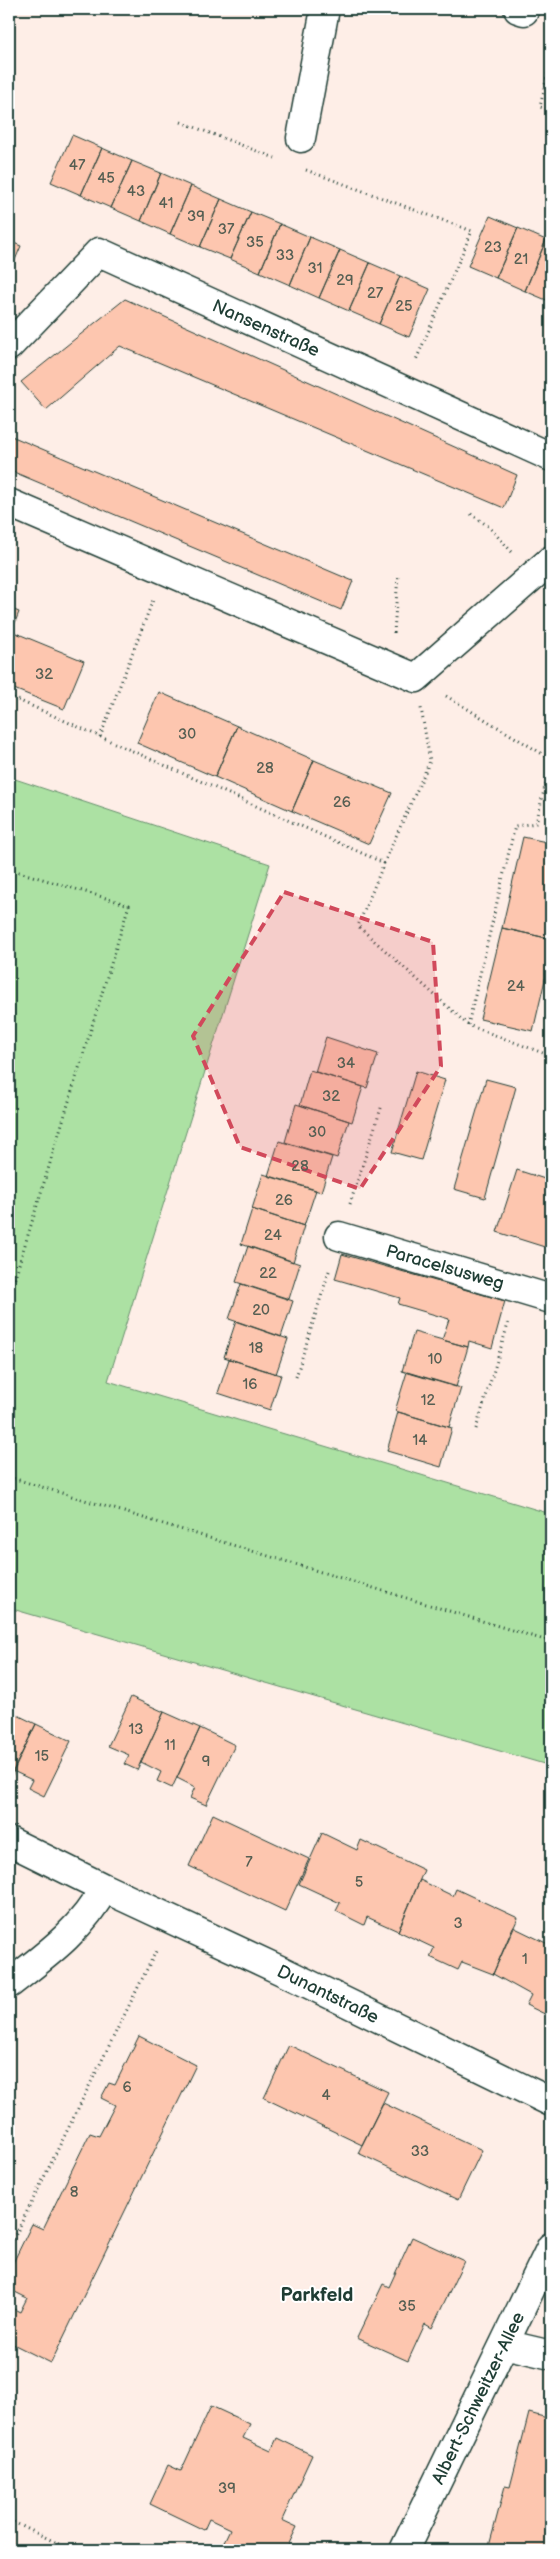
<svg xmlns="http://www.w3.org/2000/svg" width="560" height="2559" viewBox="0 0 560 2559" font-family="'Balsamiq Sans',sans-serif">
<rect width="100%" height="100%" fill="#feeee7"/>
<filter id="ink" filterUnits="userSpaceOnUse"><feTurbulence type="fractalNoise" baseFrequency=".02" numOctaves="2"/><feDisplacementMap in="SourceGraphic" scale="10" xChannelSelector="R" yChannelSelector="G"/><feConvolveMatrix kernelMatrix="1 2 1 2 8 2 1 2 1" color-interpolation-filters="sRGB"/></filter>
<g filter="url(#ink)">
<path fill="#ace1a3" stroke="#668f6c" d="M9 777 270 864 108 1381 551 1514V1766L9 1608Z"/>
<path fill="#fdc6af" stroke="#1f3d34" d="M72 135 102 148 81 195 51 182Z
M102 148 132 161 111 208 81 195Z
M132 161 161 173 141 221 111 208Z
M161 173 191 186 170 234 141 221Z
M191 186 221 199 200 247 170 234Z
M221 199 251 212 230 259 200 247Z
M251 212 280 224 260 272 230 259Z
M490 216 518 228 496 278 468 266Z
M280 224 310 237 290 285 260 272Z
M518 228 546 240 525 291 496 278Z
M310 237 340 250 319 298 290 285Z
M546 240 551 243V302L525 291Z
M9 241 21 246 9 274Z
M340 250 370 263 349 311 319 298Z
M370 263 400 276 379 324 349 311Z
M400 276 430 289 409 337 379 324Z
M125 299 517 475 504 508 120 346 46 410 21 382Z
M9 435 353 581 341 610 9 470Z
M9 608 19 612 9 638Z
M11 631 84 661 64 709 9 687V638Z
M159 692 237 726 215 777 137 743Z
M237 726 314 760 292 811 215 777Z
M314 760 392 793 369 844 292 811Z
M523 837 551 843V939L502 928Z
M502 928 551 939V954L533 1031 480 1019Z
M326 1037 378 1054 367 1088 315 1072Z
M310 1070 363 1087 352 1122 300 1105Z
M416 1071 445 1080 421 1160 392 1152Z
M486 1079 516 1087 485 1198 454 1189Z
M296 1104 349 1121 337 1158 285 1142Z
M279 1141 332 1157 321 1192 268 1176Z
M517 1170 551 1181V1249L497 1232Z
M263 1174 316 1190 304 1226 252 1209Z
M252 1209 304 1226 293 1262 241 1244Z
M248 1246 300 1264 289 1299 236 1282Z
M342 1254 505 1301 492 1348 469 1341 468 1347 442 1340 449 1319 398 1304 400 1298 335 1279Z
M241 1284 293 1301 281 1337 229 1319Z
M236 1321 288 1339 276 1374 224 1357Z
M414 1332 468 1347 456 1387 402 1371Z
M229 1359 281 1375 270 1410 218 1393Z
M407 1372 461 1388 449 1427 395 1411Z
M398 1412 452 1428 441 1467 387 1451Z
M131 1697 164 1712 137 1770 124 1764 129 1755 108 1746Z
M9 1711 36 1724 9 1781Z
M164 1712 200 1728 172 1788 157 1781 161 1772 141 1762Z
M36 1724 71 1741 44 1796 28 1788 32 1780 13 1771Z
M200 1728 235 1745 206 1805 190 1798 195 1787 177 1778Z
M213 1814 309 1859 285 1911 189 1866Z
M322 1833 357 1850 361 1840 424 1870 398 1931 367 1917 364 1925 336 1911 340 1903 299 1884Z
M420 1880 453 1896 456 1889 518 1918 493 1974 462 1962 458 1970 430 1957 434 1948 398 1931Z
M513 1927 548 1944 551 1937V2017L526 2005 531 1995 493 1974Z
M139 2036 196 2065 51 2363 9 2342V2310L10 2307 20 2312 27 2298 9 2289V2271L32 2224 43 2229 90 2133 99 2136 115 2105 101 2098 109 2083 115 2085Z
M289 2045 388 2092 362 2145 264 2098Z
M383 2103 482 2150 458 2200 358 2153Z
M412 2237 464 2261 432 2328 425 2324 408 2361 357 2338 383 2284 389 2287Z
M211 2406 250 2424 243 2438 271 2451 277 2438 312 2455 282 2520 297 2527 286 2550H220L230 2529 209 2519 204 2530 150 2504 168 2465 181 2471Z
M529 2413 551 2419V2550H488L505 2486 510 2487Z"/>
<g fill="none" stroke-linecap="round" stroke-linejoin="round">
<defs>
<path id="minor" d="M518 9 524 11 525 9
M301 138 325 9
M9 346 99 252 551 457
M9 503 416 678 551 560
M339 1236 551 1299
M9 1841 104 1888
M9 1984C45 1956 82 1930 104 1888L282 1971 551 2102
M504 2344 551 2355
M404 2550 551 2247"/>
</defs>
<use href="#minor" stroke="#1f3d34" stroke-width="31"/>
<path stroke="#1f3d34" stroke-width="3" stroke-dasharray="1 4" stroke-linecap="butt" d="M551 59 540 107 551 110
M181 122 275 158
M306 170 472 231 416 360
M471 514 488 526 512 552
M394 633 398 575
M9 696 384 863 430 761 421 708
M446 696 551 759
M100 737 153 600
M384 863 358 926 468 1025 551 1056
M9 869 129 905 9 1297
M468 1025 515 826 536 823 551 762
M350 1204 382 1105
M296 1377 330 1268
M476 1429 509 1321
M9 1477 551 1642
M9 2248 157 1949
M9 2520 72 2550"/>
<use href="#minor" stroke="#fff" stroke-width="28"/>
</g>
</g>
<path fill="#d1495b" fill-opacity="0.2" stroke="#d1495b" stroke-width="4" stroke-dasharray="10 6" stroke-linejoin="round" d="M284 892 433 942 441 1066 360 1189 240 1147 193 1036Z"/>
<g text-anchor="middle" stroke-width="4" stroke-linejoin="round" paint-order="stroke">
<g font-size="15" fill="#565f53">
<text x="77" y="170">47</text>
<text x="106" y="183">45</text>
<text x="136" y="196">43</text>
<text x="166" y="208">41</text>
<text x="196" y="221">39</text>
<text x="226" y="234">37</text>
<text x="255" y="247">35</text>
<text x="493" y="252">23</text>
<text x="285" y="260">33</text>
<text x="521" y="264">21</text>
<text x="315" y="273">31</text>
<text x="345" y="285">29</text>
<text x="375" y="298">27</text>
<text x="404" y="311">25</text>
<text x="44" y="679">32</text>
<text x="187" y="739">30</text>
<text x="265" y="773">28</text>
<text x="342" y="807">26</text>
<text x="516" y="991">24</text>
<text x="346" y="1068">34</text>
<text x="331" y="1101">32</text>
<text x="317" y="1137">30</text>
<text x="300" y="1171">28</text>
<text x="284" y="1205">26</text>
<text x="273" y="1240">24</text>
<text x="268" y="1278">22</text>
<text x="261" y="1315">20</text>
<text x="256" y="1353">18</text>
<text x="435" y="1364">10</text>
<text x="250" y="1389">16</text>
<text x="428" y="1405">12</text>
<text x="420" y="1445">14</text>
<text x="136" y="1734">13</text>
<text x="170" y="1750">11</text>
<text x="42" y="1761">15</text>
<text x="206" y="1766">9</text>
<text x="249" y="1867">7</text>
<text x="359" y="1887">5</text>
<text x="458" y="1928">3</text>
<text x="525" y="1964">1</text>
<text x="127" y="2092">6</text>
<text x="326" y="2100">4</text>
<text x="420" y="2156">33</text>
<text x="74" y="2197">8</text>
<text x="407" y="2311">35</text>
<text x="227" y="2493">39</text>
</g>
<g font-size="18" fill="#1f3d34" stroke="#fff">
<text transform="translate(266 328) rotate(24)" y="6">Nansenstraße</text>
<text transform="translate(445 1267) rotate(16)" y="6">Paracelsusweg</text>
<text transform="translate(328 1994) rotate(26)" y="6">Dunantstraße</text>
<text transform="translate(478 2398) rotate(-64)" y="6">Albert-Schweitzer-Allee</text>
</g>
<g font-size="19" font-weight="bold" fill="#1f3d34" stroke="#fff">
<text x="317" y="2301">Parkfeld</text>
</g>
</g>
<rect width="560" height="2559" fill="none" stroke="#fff" stroke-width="30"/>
<rect x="15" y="15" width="530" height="2529" fill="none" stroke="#1f3d34" stroke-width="2" filter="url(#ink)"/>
</svg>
